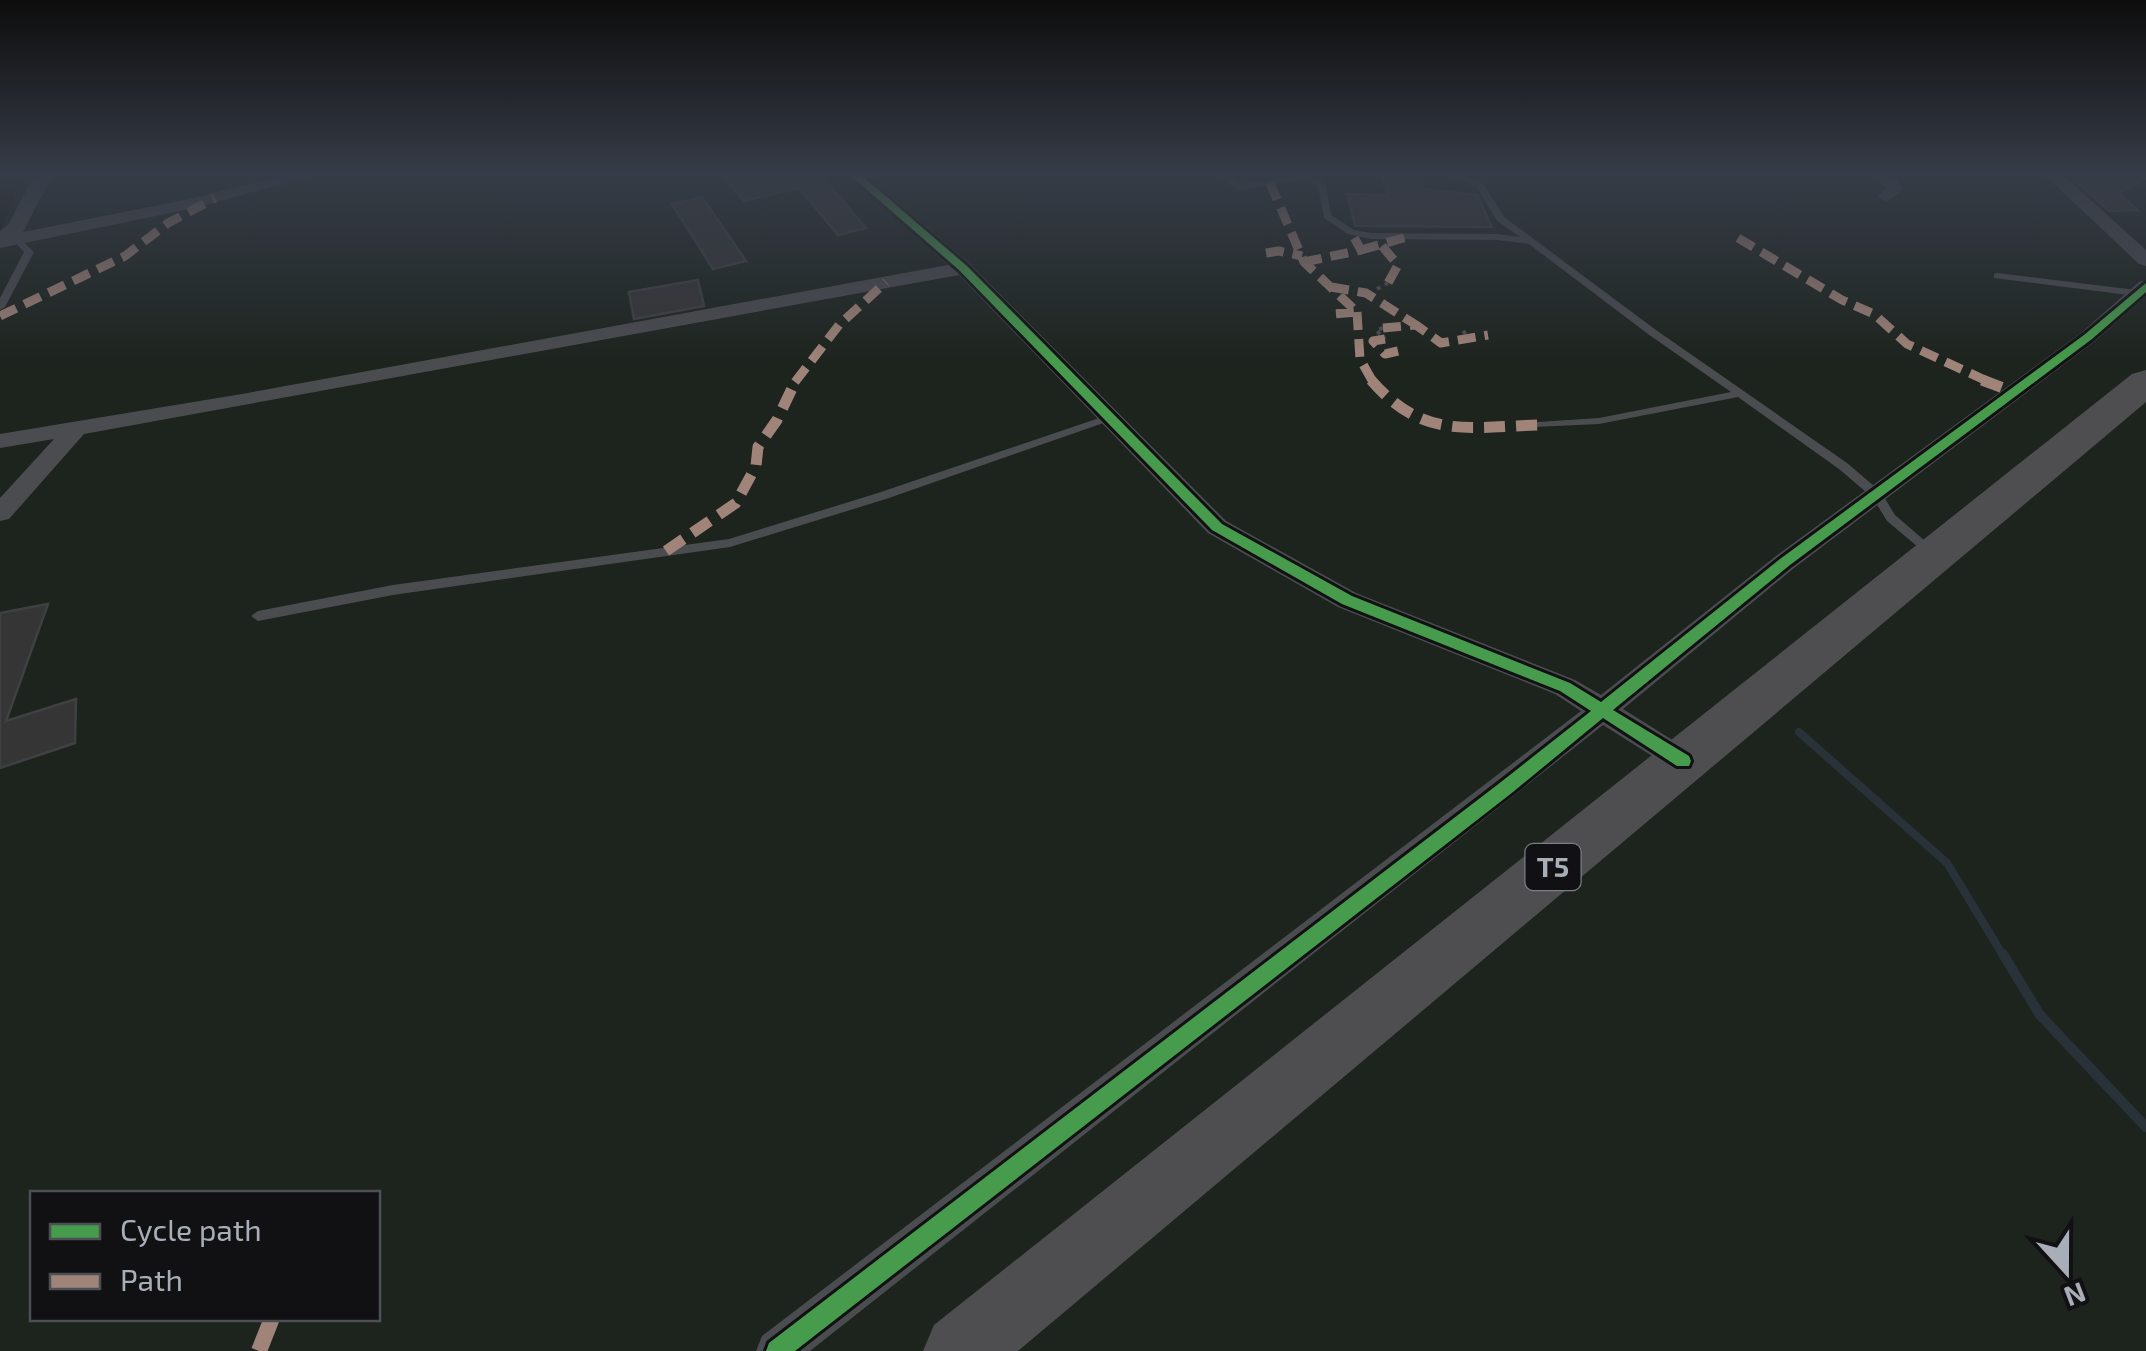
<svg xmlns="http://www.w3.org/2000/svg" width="2146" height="1351" viewBox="0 0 2146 1351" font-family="'Exo 2',sans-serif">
<rect width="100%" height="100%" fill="#171717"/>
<path fill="#1d241e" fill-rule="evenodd" d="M22 174H2146V1351H0V233ZM32 1194H378V1318H32Z"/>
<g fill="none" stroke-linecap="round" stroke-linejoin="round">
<path stroke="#2a3239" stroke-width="8" d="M1799 732 1947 863 2004 957"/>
<path stroke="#2a3239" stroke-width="10" d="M2003 954 2040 1015 2146 1127"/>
</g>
<path fill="#353536" stroke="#3f4043" stroke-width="2.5" d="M721 174H820L866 228 838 235 799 188 744 201Z
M2068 174H2146V178L2118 193 2138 210 2109 211Z
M1382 175 1420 176 1424 189 1477 195 1492 227 1355 226 1347 194 1388 195Z
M702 197 746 261 713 269 672 204Z
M698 280 704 306 634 319 629 292Z
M48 604 6 721 76 699 75 743 0 768V613Z"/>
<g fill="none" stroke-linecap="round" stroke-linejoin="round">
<path stroke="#4d4e52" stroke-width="4" stroke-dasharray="4 5" stroke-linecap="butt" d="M1377 289 1388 283
M1383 328 1376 330 1385 339
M1463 331 1469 338"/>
<path fill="#4b4c50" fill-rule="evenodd" d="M1215 174H1225L1241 184 1296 176 1295 174H1331L1315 178 1326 185 1331 215 1354 230 1371 233 1498 234 1520 237 1497 221 1477 187 1447 174H1460L1483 183 1504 217 1656 330 1847 463 1881 492 1895 515 1940 554 1938 557H1930L1887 521 1873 498 1839 469 1738 397 1599 424 1534 427V423L1538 422 1599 418 1731 392 1648 334 1529 244 1498 240 1371 239 1348 234 1324 218 1318 186 1305 180 1240 190Z
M17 236 34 252 5 307 0 310V298L24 252 12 239Z
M1997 273 2136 290 2141 293 2136 296 1994 278V274Z
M1108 415 1114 418 1112 420 886 499 730 547 393 595 258 621 251 616 258 611 393 585 729 539 878 493Z"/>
<path fill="#4b4c50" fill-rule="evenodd" d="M35 174H53L23 232 194 198 287 174H317L195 208 0 248V231L8 225Z
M846 174H865L970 264 1226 521 1356 593 1575 680 1601 695 1776 556 2081 333 2139 282 2146 280V296L2095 341 1794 568 1623 709 1693 753 1698 761 1693 769 1683 773 1673 769 1603 725 810 1351H756L762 1336 1581 711 1555 694 1338 607 1208 533 959 275 84 434 9 519 0 521V498L54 439 0 448V434L242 394 948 265Z
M1876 174H1894L1903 189 1887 202 1878 197 1885 189Z
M2044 174H2062L2146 250V266L2139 264Z"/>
<path fill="#4e4e51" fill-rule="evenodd" d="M2146 370V402L1018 1351H923L934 1325 2132 374Z"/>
<path stroke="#a18479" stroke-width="9" stroke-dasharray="18 9" stroke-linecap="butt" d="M1270 183 1304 262 1357 312 1334 314
M1738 238 1842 300 1874 314 1907 344 1989 382
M1382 246 1398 265 1388 283
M1361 250 1407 237
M1266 253 1279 251 1302 256
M1304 262 1361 250 1351 232
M1331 287 1366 293 1416 325
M1357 312 1360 359 1373 382
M0 316 125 256 168 223 215 198
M1383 328 1416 325 1441 343 1488 335
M1385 339 1373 341 1385 354 1398 351
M795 382 839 325 886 282"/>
<path stroke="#a18479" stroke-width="11" stroke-dasharray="21 11" stroke-linecap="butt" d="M1371 380C1423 440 1467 427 1538 425
M1982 380 2014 392
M666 551 736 503 756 466 758 447 777 420 796 380"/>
<path stroke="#a18479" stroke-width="16" stroke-dasharray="34 16" stroke-linecap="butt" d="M259 1351 272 1318"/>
<defs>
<path id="cycleway" d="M849 174H860L967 266 1222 524 1352 596 1570 683 1601 702 1780 559 2084 335 2146 283V292L2092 339 1790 565 1613 710 1689 756 1691 761 1689 766H1677L1603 718 1513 792 795 1351H766L769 1343 1501 782 1591 711 1560 691 1342 604 1212 530 959 270Z"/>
</defs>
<use href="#cycleway" stroke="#111113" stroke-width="6"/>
<use href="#cycleway" fill="#469c4c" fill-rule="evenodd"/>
</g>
<linearGradient id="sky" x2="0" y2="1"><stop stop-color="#0d0d0d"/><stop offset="0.48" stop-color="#363c47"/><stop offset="1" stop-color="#363c47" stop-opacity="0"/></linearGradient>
<rect width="2146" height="363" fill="url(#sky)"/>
<g text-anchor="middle" stroke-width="8" stroke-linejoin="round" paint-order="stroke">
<rect fill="#111113" stroke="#7b7e86" stroke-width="2.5" x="1525.5" y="844" width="55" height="46" rx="8"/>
<g font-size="28" font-weight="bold" fill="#a8adb8">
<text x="1553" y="877">T5</text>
</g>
</g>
<rect x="30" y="1191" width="350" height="130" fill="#111113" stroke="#4d4f55" stroke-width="2.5"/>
<rect x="50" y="1224" width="50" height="15" fill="#469c4c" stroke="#4d4f55" stroke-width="2.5"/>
<text x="120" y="1241" font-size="30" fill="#a8adb8">Cycle path</text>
<rect x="50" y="1274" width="50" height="15" fill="#a18479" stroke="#4d4f55" stroke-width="2.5"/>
<text x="120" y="1291" font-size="30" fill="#a8adb8">Path</text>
<g transform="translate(2066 1271) rotate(159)" stroke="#111113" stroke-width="8" paint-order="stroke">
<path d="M0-8L18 38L0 25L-18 38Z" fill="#a8adb8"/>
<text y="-15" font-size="28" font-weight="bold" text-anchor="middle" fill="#a8adb8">N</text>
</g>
</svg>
